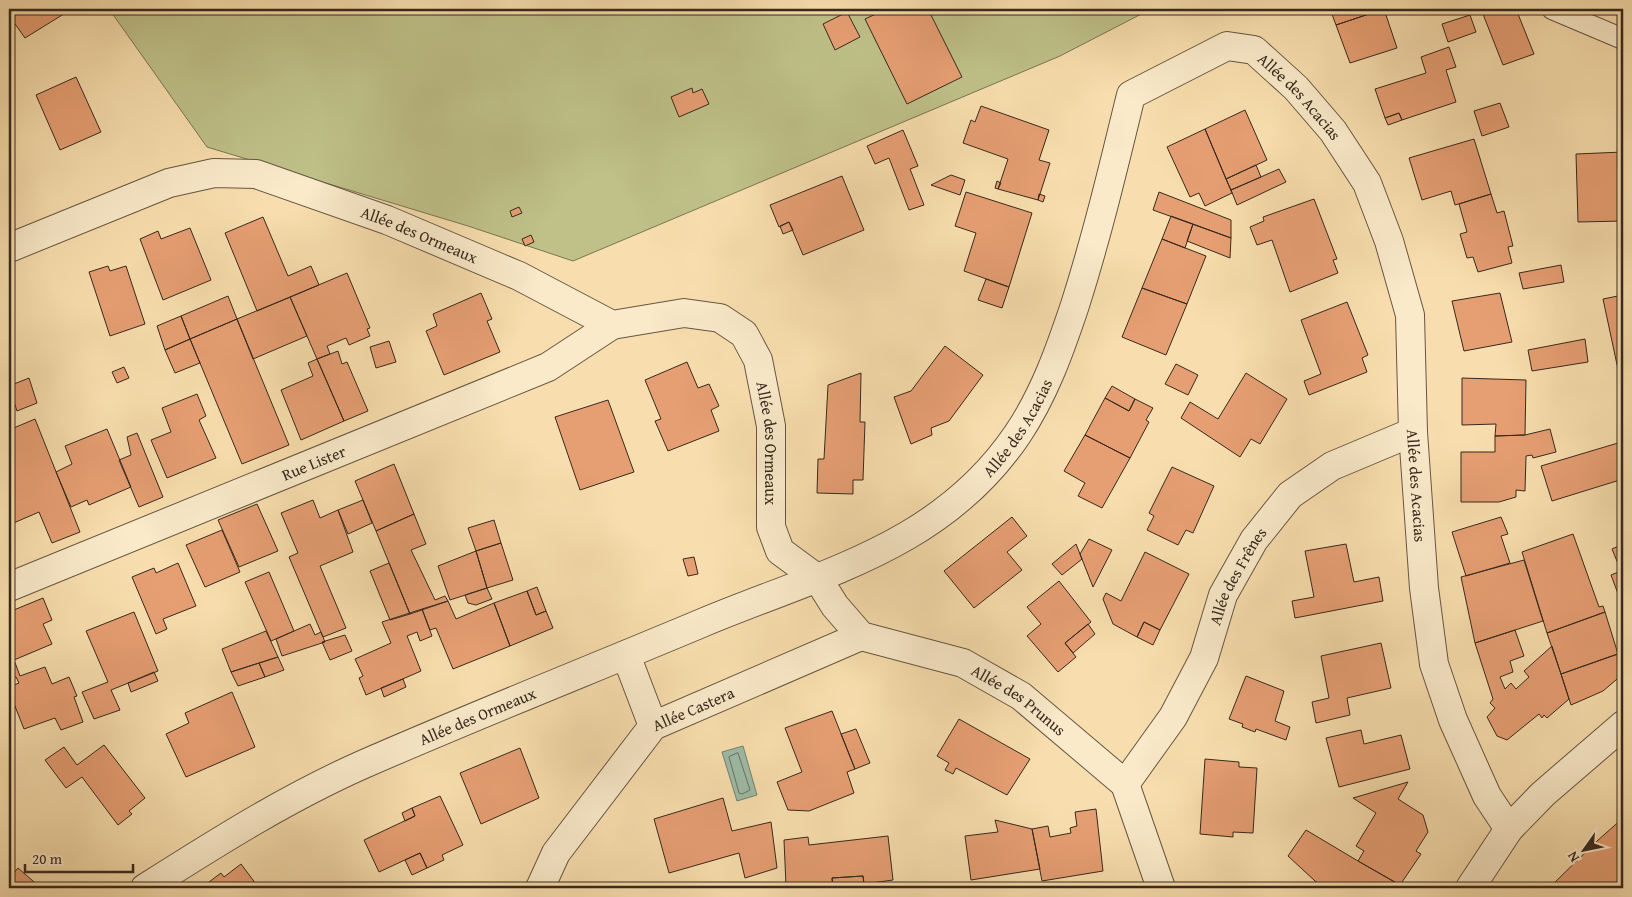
<svg xmlns="http://www.w3.org/2000/svg" width="1632" height="897" viewBox="0 0 1632 897" font-family="'Gentium Book Plus',serif">
<rect width="100%" height="100%" fill="#f8deae"/>
<filter id="stains"><feTurbulence type="fractalNoise" baseFrequency=".004" numOctaves="4"/><feColorMatrix values="0 0 0 0 .2 0 0 0 0 .09 0 0 0 0 .02 0 0 0 .5 -.17"/></filter>
<radialGradient id="worn" r=".72"><stop offset=".6" stop-color="#630" stop-opacity="0"/><stop offset="1" stop-color="#630" stop-opacity=".3"/></radialGradient>
<path fill="#bfc189" stroke="#7b7554" d="M109 9H1151L1060 56 573 261 468 226 207 147Z"/>
<path fill="#9ebca8" stroke="#758171" d="M743 746 757 795 737 801 722 752Z"/>
<g fill="none" stroke-linecap="round" stroke-linejoin="round">
<path stroke="#6a7263" stroke-width="1" d="M738 753 750 790 742 794 739 793 729 757Z"/>
</g>
<path fill="#e69f73" stroke="#37291e" d="M9 9H65L67 12 25 38 13 21 9 25Z
M886 9H928L962 77 907 104 865 19Z
M1330 9H1384L1336 25Z
M1384 9 1397 48 1350 63 1336 25Z
M1481 9H1516L1534 54 1503 65Z
M847 12 860 37 835 50 823 24Z
M1470 15 1476 32 1448 42 1442 24Z
M1449 47 1456 67 1446 70 1456 102 1402 120 1399 113 1385 118 1375 89 1426 73 1421 57Z
M76 77 101 132 60 150 36 95Z
M692 88 693 93 702 89 709 104 679 117 671 97Z
M1500 103 1509 127 1482 136 1474 111Z
M981 106 1049 130 1039 160 1050 163 1038 200 998 189 1008 159 963 143 971 120 975 122Z
M1245 110 1267 160 1226 179 1205 129Z
M1399 113 1402 120 1388 125 1385 118Z
M1205 129 1232 193 1205 206 1199 193 1190 197 1167 147Z
M903 130 918 166 910 169 924 205 909 210 889 158 875 164 867 146Z
M1474 139 1491 194 1455 205 1451 191 1422 200 1409 158Z
M1623 152V221L1578 222 1576 154Z
M1256 165 1261 177 1231 190 1226 179Z
M1279 169 1286 182 1237 205 1231 190Z
M9 172 14 185 9 187Z
M951 175 965 180 960 195 931 185Z
M842 176 864 230 803 255 789 222 779 227 770 205Z
M997 181 1001 183 998 189 995 188Z
M966 192 1032 213 1009 287 964 271 976 233 955 226Z
M1159 192 1231 220V238L1153 210Z
M1039 194 1045 196 1043 202 1038 200Z
M1491 194 1497 213 1504 211 1513 246 1508 247 1512 263 1478 272 1473 257 1467 258 1460 234 1467 232 1459 204Z
M1314 199 1337 259 1333 260 1338 273 1290 292 1272 240 1257 245 1250 227 1264 221 1263 217Z
M519 207 522 213 512 217 510 211Z
M1171 216 1193 224 1185 248 1162 239Z
M263 217 288 276 311 266 319 285 257 311 225 233Z
M789 222 793 230 783 234 780 226Z
M1193 224 1231 238 1230 258 1187 241Z
M190 228 211 280 163 300 140 239 158 231 161 239Z
M531 235 534 242 525 246 522 239Z
M1162 239 1206 256 1187 304 1142 288Z
M1561 265 1564 282 1523 289 1519 273Z
M108 266 110 271 126 266 145 324 110 336 89 272Z
M347 273 370 328 367 329 370 336 349 345 346 338 327 346 330 354 317 359 290 297Z
M986 279 1009 287 1002 308 978 300Z
M1142 288 1187 304 1166 355 1122 337Z
M481 293 492 319 487 321 500 352 444 375 426 331 437 326 433 314Z
M1500 293 1512 342 1464 351 1452 301Z
M1623 295V373L1619 374 1603 299Z
M228 296 237 319 190 339 181 316Z
M290 297 307 336 253 359 237 319Z
M1347 302 1368 355 1362 358 1367 372 1309 395 1304 381 1321 374 1301 320Z
M181 316 190 339 165 350 157 326Z
M237 319 289 445 242 464 190 339Z
M190 339 200 363 175 373 165 350Z
M1585 339 1588 362 1532 371 1528 350Z
M389 341 396 362 376 368 370 347Z
M945 346 983 375 949 421 931 428 932 435 911 444 894 397 911 391Z
M338 351 342 364 347 362 368 411 344 421 317 359Z
M317 359 344 421 301 440 281 390 313 376 308 363Z
M687 362 698 388 709 384 719 406 711 410 719 431 668 451 655 421 661 419 645 380Z
M1176 364 1198 375 1188 395 1165 384Z
M124 367 129 378 117 383 112 372Z
M861 373 860 422H865L863 480H853V494L817 493 818 459H824L828 385Z
M1246 373 1287 399 1260 444 1251 439 1240 457 1181 418 1190 402 1218 419Z
M29 378 37 403 17 411 9 386Z
M1462 378 1526 380 1525 435 1495 436 1496 424 1462 425Z
M1112 386 1135 399 1129 411 1105 398Z
M197 394 206 416 199 420 216 458 167 478 151 440 171 432 162 408Z
M1105 398 1129 411 1135 399 1153 408 1146 420 1149 422 1130 458 1085 435Z
M608 400 634 472 580 490 555 417Z
M35 419 80 532 52 543 39 512 9 525V430Z
M107 429 131 487 89 505 87 500 71 507 56 472 72 464 65 446Z
M1550 429 1556 452 1533 458 1532 455 1526 456 1525 491 1516 490V497L1499 502H1461V452H1495V436L1525 435Z
M137 433 163 497 139 507 119 460 131 455 127 437Z
M1085 435 1130 458 1102 508 1078 496 1085 483 1064 471Z
M1623 441V458L1618 443Z
M1618 443 1623 458V479L1552 501 1541 466Z
M394 464 414 514 376 531 355 481Z
M1172 467 1214 486 1193 533 1186 530 1178 545 1147 530 1154 516 1149 513Z
M313 500 320 518 338 510 353 552 320 566 346 628 323 637 289 557 298 553 281 513Z
M363 500 372 523 348 534 338 510Z
M257 504 278 551 239 567 218 520Z
M414 514 426 544 411 550 435 600 445 596 448 601 410 614 376 531Z
M1012 517 1027 536 1007 552 1022 570 974 608 944 571Z
M1501 517 1508 534 1501 536 1510 563 1466 576 1452 532Z
M494 520 501 543 476 551 468 528Z
M222 530 240 572 205 587 186 545Z
M1573 534 1599 607 1603 606 1605 612 1547 633 1522 552Z
M1089 539 1112 550 1093 587 1080 554Z
M501 543 513 580 487 588 476 551Z
M1076 544 1082 559 1062 575 1052 564Z
M1346 544 1354 582 1379 577 1383 601 1295 618 1292 601 1314 597 1305 551Z
M1623 544V607L1611 575 1621 571 1612 549Z
M476 551 487 588 450 600 438 566Z
M1145 552 1189 574 1160 630 1144 622 1137 637 1113 624 1103 599 1106 593 1121 601Z
M694 557 698 574 688 576 683 559Z
M1524 560 1543 621 1475 643 1461 577Z
M178 563 196 606 163 619 167 629 156 634 132 577 154 568 156 573Z
M389 563 410 614 390 620 370 571Z
M269 572 294 631 271 641 245 582Z
M1059 581 1091 622 1065 643 1076 657 1058 672 1027 636 1041 624 1027 607Z
M537 587 546 611 536 615 527 591Z
M487 588 492 599 476 605 468 603 465 595Z
M527 591 536 615 546 611 553 628 510 646 494 603Z
M43 598 52 620 43 624 52 644 14 660 20 676 45 667 52 684 69 677 77 696 74 697 83 722 61 730 55 718 24 729 9 691V687L19 683 16 677 9 680V612Z
M448 601 456 619 494 603 510 646 453 669 436 628 430 630 422 609Z
M422 609 432 636 420 641 417 632 407 636 421 671 366 695 359 678 363 676 355 659 391 643 382 622Z
M134 612 158 671 111 690 120 710 94 719 82 692 108 682 86 631Z
M1605 612 1618 654 1561 674 1547 633Z
M1144 622 1160 630 1153 645 1137 637Z
M310 624 315 635 321 632 325 642 282 656 276 639Z
M1088 624 1095 634 1073 653 1065 643Z
M1515 630 1524 656 1510 661 1513 672 1500 677 1505 689 1511 683 1516 689 1529 677 1524 671 1552 646 1569 699 1547 718 1544 715 1542 718 1539 714 1507 740 1497 736 1487 717 1495 708 1490 703 1493 699 1475 643Z
M266 631 278 657 231 672 222 649Z
M345 635 352 651 330 660 322 642Z
M1381 643 1391 688 1347 698 1350 715 1316 723 1312 702 1329 698 1321 656Z
M1623 652V674L1603 691 1571 705 1561 674Z
M278 657 284 670 265 677 259 663Z
M259 663 265 677 238 686 231 672Z
M154 672 158 681 131 692 128 683Z
M1246 676 1284 691 1275 721 1290 727 1286 740 1256 729 1255 732 1242 727 1243 724 1229 719Z
M403 679 406 687 384 697 381 688Z
M232 692 255 747 186 777 166 734 189 723 185 713Z
M832 711 855 769 847 772 854 793 809 811 788 810 777 782 802 772 785 728Z
M959 719 1030 759 1007 795 956 768 953 774 945 770 949 763 937 756Z
M856 729 870 763 855 769 841 734Z
M1361 730 1364 744 1401 735 1410 769 1339 787 1326 738Z
M104 745 145 798 129 811 132 814 118 825 82 777 66 788 45 760 64 747 77 765Z
M520 748 539 798 481 824 460 773Z
M1205 759 1239 762V767L1257 768 1253 833 1233 832V837L1200 834Z
M1408 782 1398 799 1423 815 1428 832 1416 851 1421 854 1400 885 1358 861 1364 851 1356 846 1376 813 1353 798Z
M440 796 463 845 442 855 444 860 427 868 420 853 379 872 364 840 415 816 412 808Z
M723 798 732 831 771 822 777 868 745 878 739 853 669 873 654 819Z
M412 808 415 816 405 821 402 813Z
M1096 809 1103 871 1042 881 1032 829 1048 826 1050 837 1071 833 1070 828 1077 826 1075 812Z
M1623 818V888H1549L1597 841Z
M995 820 1032 829 1040 869 971 880 965 836 998 832Z
M1306 830 1358 861 1405 888H1326L1315 881 1288 856Z
M888 836 893 880 864 884 863 876 832 878 833 888H813V884L786 886 784 840 808 837 809 845Z
M420 853 427 868 412 875 405 860Z
M241 864 259 888H201L221 873 224 877Z
M18 868 41 888H19L9 879Z
M863 876 864 884 833 888 832 878Z
M9 879 19 888H9Z"/>
<g fill="none" stroke-linecap="round" stroke-linejoin="round">
<defs>
<path id="service" d="M1552 9 1623 39"/>
<g id="minor">
<path id="s1" d="M9 248 169 183 214 173 256 174 387 220 519 276 612 325 684 313 720 318 744 334 758 360 771 426V527L780 551 818 579 835 606 861 636 963 663 1021 696 1125 784 1161 888"/>
<path id="s2" d="M9 587 548 367 612 325"/>
<path d="M626 655 653 726"/>
<path id="s3" d="M1125 784 1173 717 1204 658 1223 595 1254 540 1290 495 1332 466 1413 432"/>
<path id="s4" d="M145 888C216 843 287 798 364 764 476 715 590 670 702 623 821 573 940 548 1017 435 1044 395 1060 350 1075 305 1097 236 1114 165 1131 95L1227 46 1254 50 1296 88 1333 131 1367 183 1389 241 1410 315 1413 432 1424 588 1434 664 1453 720 1487 796 1509 829"/>
<path id="s5" d="M540 888 556 853 653 726 861 636"/>
</g>
<path id="tertiary" d="M1470 888 1509 829 1543 794 1623 725"/>
</defs>
<use href="#service" stroke="#675642" stroke-width="22"/>
<use href="#minor" stroke="#675642" stroke-width="30"/>
<use href="#tertiary" stroke="#675642" stroke-width="30"/>
<use href="#service" stroke="#faeaca" stroke-width="20"/>
<use href="#minor" stroke="#faeaca" stroke-width="28"/>
<use href="#tertiary" stroke="#faeaca" stroke-width="28"/>
</g>
<g text-anchor="middle" stroke-width="5" stroke-linejoin="round" paint-order="stroke">
<g font-size="16" fill="#37291e" stroke="#faeaca">
<text dy="6" stroke="none"><textPath href="#s4" startOffset="1552">Allée des Acacias</textPath></text>
<text dy="6" stroke="none"><textPath href="#s1" startOffset="435">Allée des Ormeaux</textPath></text>
<text dy="6" stroke="none"><textPath href="#s4" startOffset="998">Allée des Acacias</textPath></text>
<text dy="6" stroke="none"><textPath href="#s1" startOffset="900">Allée des Ormeaux</textPath></text>
<text dy="6" stroke="none"><textPath href="#s2" startOffset="329">Rue Lister</textPath></text>
<text dy="6" stroke="none"><textPath href="#s4" startOffset="1972">Allée des Acacias</textPath></text>
<text dy="6" stroke="none"><textPath href="#s3" startOffset="238">Allée des Frênes</textPath></text>
<text dy="6" stroke="none"><textPath href="#s1" startOffset="1301">Allée des Prunus</textPath></text>
<text dy="6" stroke="none"><textPath href="#s5" startOffset="242">Allée Castera</textPath></text>
<text dy="6" stroke="none"><textPath href="#s4" startOffset="375">Allée des Ormeaux</textPath></text>
</g>
</g>
<rect width="1632" height="897" fill="none" stroke="#f8deae" stroke-width="30"/>
<rect x="10" y="10" width="1612" height="877" fill="none" stroke="#37291e" stroke-width="2.5"/>
<rect x="15" y="15" width="1602" height="867" fill="none" stroke="#37291e"/>
<g transform="translate(1584 850) rotate(237)" stroke="#faeaca" stroke-width="4" paint-order="stroke">
<path d="M0-4L9 19L0 12L-9 19Z" fill="#37291e"/>
<text y="-8" font-size="14" font-weight="bold" text-anchor="middle" fill="#37291e">N</text>
</g>
<path d="M25 864v8h108v-8" fill="none" stroke="#37291e" stroke-width="2.5"/>
<text x="32" y="864" font-size="15" fill="#37291e" stroke="#faeaca" stroke-width="4" paint-order="stroke">20 m</text>
<rect width="100%" height="100%" filter="url(#stains)"/>
<rect width="100%" height="100%" fill="url(#worn)"/>
</svg>
